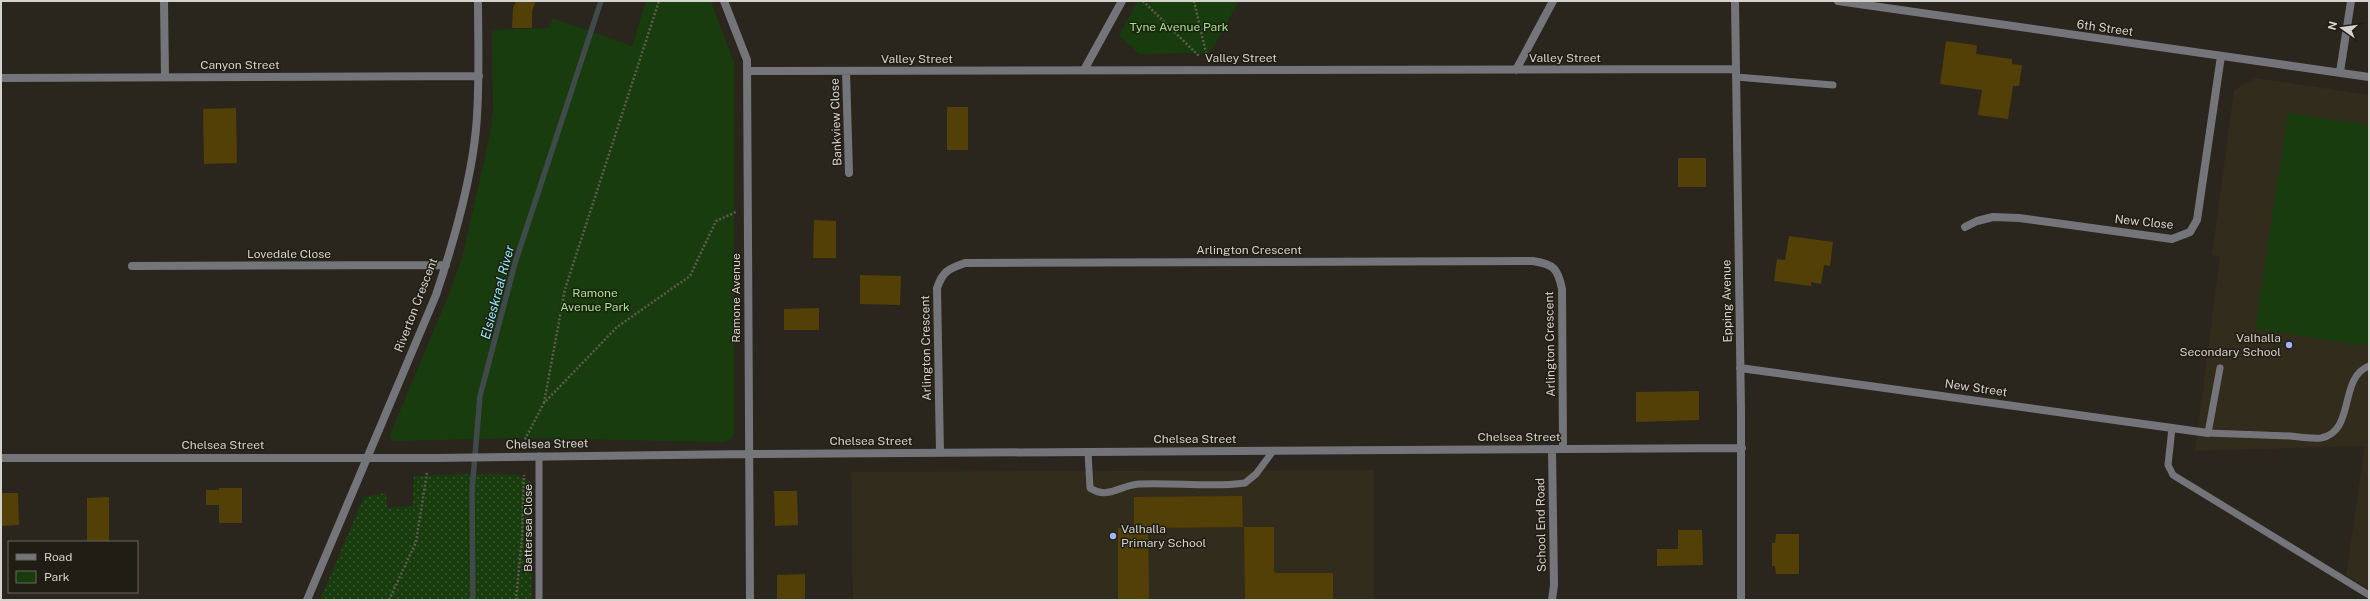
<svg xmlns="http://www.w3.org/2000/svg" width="2370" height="601" viewBox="0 0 2370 601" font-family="'Public Sans',sans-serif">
<defs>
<pattern id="grass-dots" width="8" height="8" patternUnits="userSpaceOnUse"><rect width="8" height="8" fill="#183c0d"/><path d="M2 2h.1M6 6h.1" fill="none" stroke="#39572f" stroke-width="1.8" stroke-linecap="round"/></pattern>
</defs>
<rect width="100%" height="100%" fill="#2a261d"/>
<path fill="#322c1d" d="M2255 78 2369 95V589L2346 575 2365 446 2195 451 2220 256 2212 255 2234 90Z
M1374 470V600H853L851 472Z"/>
<path fill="url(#grass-dots)" d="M472 474 516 475 530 481 532 600H320L364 497 386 493 387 508 413 506 414 476Z"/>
<path fill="#183c0d" d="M646 1H711L734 63V435L726 442H720L520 438 392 441 390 435 392 430 449 294 462 258 488 143 493 113 492 30 549 28 553 18 632 46Z
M1138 1H1239L1210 53 1139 54 1119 35Z
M2288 113 2369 125V346L2255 329Z"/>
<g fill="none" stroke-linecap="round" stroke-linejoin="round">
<path stroke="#414a4a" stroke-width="5.5" d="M473 600 472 491 480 396 515 263 601 1"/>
</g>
<path fill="#534006" d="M516 1H536L532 11V28H512L513 8Z
M1946 41 1975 45 1977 46 1976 54 2012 59V64L2022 65 2019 86H2013L2008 119 1978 115 1982 90 1940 84Z
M947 107H968V150H947Z
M236 108 237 163 204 164 203 109Z
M1678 158H1706V187H1678Z
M814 220 836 221V258H813Z
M1789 236 1833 242 1830 266 1824 265 1821 284 1811 282V286L1774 281 1777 259 1785 260Z
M860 275 901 276 900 305 860 304Z
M819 308V330H784V309Z
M1699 391V420L1636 422V392Z
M219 488H242V523H219V505H206V490H219Z
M774 491H797L798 525 775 526Z
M1 493H18L19 525 1 526Z
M1242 496 1243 527 1148 528 1149 600H1118V528H1134V497Z
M109 497V541H87V498Z
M1244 527H1274V573H1333V600H1245Z
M1678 530H1702L1703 565 1657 566V549H1678Z
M1776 534H1799V574H1776L1775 566H1772V543H1775Z
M805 574V600H777V575Z"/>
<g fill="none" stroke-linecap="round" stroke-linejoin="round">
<path stroke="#5f5b53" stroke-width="2.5" stroke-dasharray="2 2" stroke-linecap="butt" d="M1143 1 1200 57
M1194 1 1206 53
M544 403 565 289 659 1
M523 443 544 403 617 327 690 276 716 221 736 212
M389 600 416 542 427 473
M516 600 522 537 524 475"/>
<path stroke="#73757a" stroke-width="7" d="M1736 77 1833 85
M2220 368 2208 433C2235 434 2263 435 2290 436 2299 437 2312 439 2321 438 2356 431 2338 378 2369 366
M2172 428 2168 465 2173 475 2369 595
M1088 452 1090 488C1108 500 1120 485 1139 484 1173 482 1211 488 1245 483L1256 474 1273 451
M539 600V456"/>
<path stroke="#73757a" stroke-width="8" d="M164 1 165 77
M724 1 747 60 750 600
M1735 1 1741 411V600
M1838 1 2369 77
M1084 70 1122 1
M1516 70 1553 1
M747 71 1735 69
M846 71 849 173
M2340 72 2351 1
M1 78 479 76
M1965 227 1977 221 1993 217 2019 218 2172 239 2190 232 2197 220 2221 56
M132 266 446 265
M1740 368 2208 433
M1552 449 1554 585 1552 600
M940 453 937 288C943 271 948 269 965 263L1533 261C1554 264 1558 269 1562 289L1563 449
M1 458H436L749 454 1742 448
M307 600 436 295C453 244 471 182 476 129 480 87 478 44 478 1"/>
</g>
<g fill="#a0b3fd" stroke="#201d14" stroke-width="1.5">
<circle cx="2289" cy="345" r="4"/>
<circle cx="1113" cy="536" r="4"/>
</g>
<g text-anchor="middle" stroke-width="3" stroke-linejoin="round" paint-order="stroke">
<g font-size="12" fill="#9ceb86" stroke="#201d14">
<text x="1179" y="31">Tyne Avenue Park</text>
<text x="595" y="297">Ramone<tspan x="595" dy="14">Avenue Park</tspan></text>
</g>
<g font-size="12" fill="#d5d3cd" stroke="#201d14">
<text transform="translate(2105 28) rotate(8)" y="4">6th Street</text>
<text x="1241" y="62">Valley Street</text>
<text x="1565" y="62">Valley Street</text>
<text x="917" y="63">Valley Street</text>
<text x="240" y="69">Canyon Street</text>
<text transform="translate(836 122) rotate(-92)" y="4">Bankview Close</text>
<text transform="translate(2144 222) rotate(6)" y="4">New Close</text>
<text x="1249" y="254">Arlington Crescent</text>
<text x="289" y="258">Lovedale Close</text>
<text transform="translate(736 298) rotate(-90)" y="4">Ramone Avenue</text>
<text transform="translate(1727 301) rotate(-91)" y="4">Epping Avenue</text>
<text transform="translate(416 305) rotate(-69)" y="4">Riverton Crescent</text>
<text transform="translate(1550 344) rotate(-91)" y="4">Arlington Crescent</text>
<text transform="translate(926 348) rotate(-91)" y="4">Arlington Crescent</text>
<text transform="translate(1976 388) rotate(8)" y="4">New Street</text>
<text x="1519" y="441">Chelsea Street</text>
<text x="1195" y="443">Chelsea Street</text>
<text x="871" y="445">Chelsea Street</text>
<text transform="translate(547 444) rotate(-1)" y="4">Chelsea Street</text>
<text x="223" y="449">Chelsea Street</text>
<text transform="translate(1541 525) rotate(-91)" y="4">School End Road</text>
<text transform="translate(528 528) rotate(-90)" y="4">Battersea Close</text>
</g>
<g font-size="12" fill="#d5d3cd" stroke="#201d14" text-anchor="end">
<text x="2281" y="342">Valhalla<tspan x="2281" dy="14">Secondary School</tspan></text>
<text x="1121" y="533" text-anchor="start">Valhalla<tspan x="1121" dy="14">Primary School</tspan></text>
</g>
<g font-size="13" font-style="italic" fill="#8ff0fa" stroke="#201d14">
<text transform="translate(497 292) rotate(-75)" y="5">Elsieskraal River</text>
</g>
</g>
<rect width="2370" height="601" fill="none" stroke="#d5d3cd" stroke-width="4"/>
<rect x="8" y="541" width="130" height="52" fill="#201d14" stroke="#68665e"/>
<rect x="16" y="554" width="20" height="6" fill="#73757a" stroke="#68665e"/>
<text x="44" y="561" font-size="12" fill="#d5d3cd">Road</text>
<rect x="16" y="571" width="20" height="12" fill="#183c0d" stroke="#68665e"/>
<text x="44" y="581" font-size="12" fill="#d5d3cd">Park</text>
<g transform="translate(2342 28) rotate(284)" stroke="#201d14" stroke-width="3" paint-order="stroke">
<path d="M0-3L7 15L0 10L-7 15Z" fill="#d5d3cd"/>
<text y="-6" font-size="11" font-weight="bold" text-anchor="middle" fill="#d5d3cd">N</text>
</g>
</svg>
